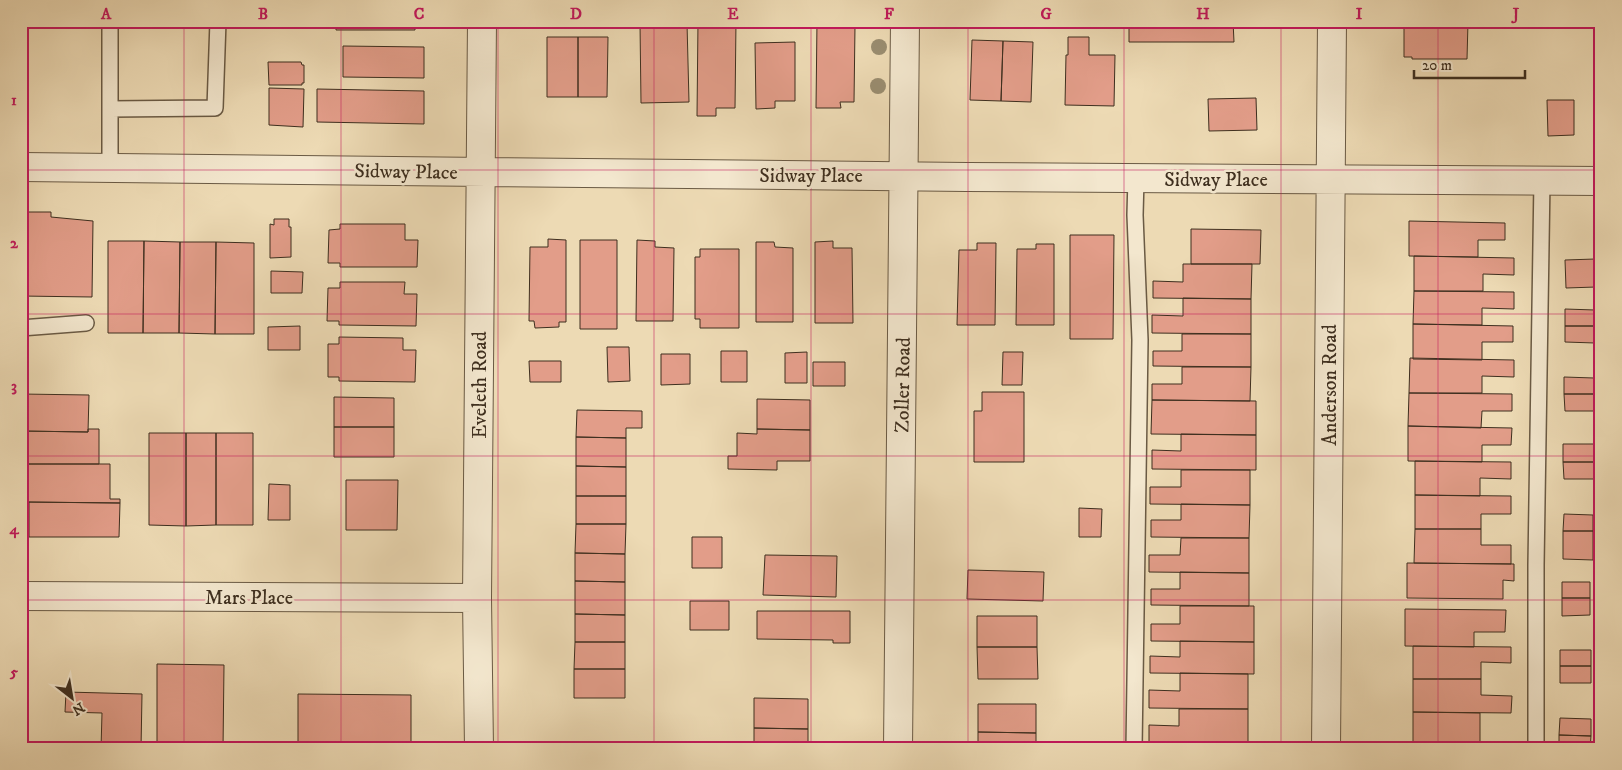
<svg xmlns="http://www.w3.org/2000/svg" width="1622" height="770" viewBox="0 0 1622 770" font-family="'IM FELL DW Pica',serif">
<rect width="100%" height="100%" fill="#eddab4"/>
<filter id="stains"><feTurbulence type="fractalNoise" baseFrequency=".004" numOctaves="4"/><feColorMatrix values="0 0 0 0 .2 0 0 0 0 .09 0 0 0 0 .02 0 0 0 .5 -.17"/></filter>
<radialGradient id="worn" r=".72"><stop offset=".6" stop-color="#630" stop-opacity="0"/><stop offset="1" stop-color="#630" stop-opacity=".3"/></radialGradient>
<path fill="#e29d89" stroke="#3e2f1f" d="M323 21H415V30H336V27L323 28Z
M698 21H736L735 108H716V116H697Z
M817 21H835V26H855L854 102H840L841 108H816Z
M1129 21H1233L1234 42H1129Z
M1404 21 1468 22 1467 59H1412V57H1404Z
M1595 21H1601V28H1595Z
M687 23 689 102 641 103 640 24Z
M1595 28H1601V67H1595Z
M547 37H578V97H547Z
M578 37H608L607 97H578Z
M1068 37H1089V55H1115L1114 106 1065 105 1066 55H1068Z
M972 40 1003 41 1001 101 970 100Z
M1003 41 1033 42 1031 102 1001 101Z
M795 42V101H775V108L756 109 755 43Z
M343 46 424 47V78L343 77Z
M268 62H301L302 65H304V83H302V85H269Z
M269 88 304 89 303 127 269 125Z
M317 89 424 91V124L317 122Z
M1256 98 1257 130 1209 131 1208 99Z
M1547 100H1574V135L1548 136Z
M21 212H51V217L93 221 92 297 21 296Z
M274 219H289V227H291V257L270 258V224L274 225Z
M1409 221 1505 223V240H1478V257L1409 256Z
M340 224H405V240H418L417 267H340V263H328L329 230 340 229Z
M1191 229 1261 230 1260 264H1191Z
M1070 235H1114L1113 339H1070Z
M548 239 566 240V322H559V327L535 328 534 321H529L530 247H548Z
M580 240H617V329H580Z
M637 240 655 241V247L674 248 673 321H636Z
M108 241H144L143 333H108Z
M144 241 180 242 179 333H143Z
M833 241V248H852L853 323H815V242Z
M180 242H216L215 334 179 333Z
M216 242 254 243V334H215Z
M756 242H774L775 247 793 248V322H756Z
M977 243H996L995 325H957L959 250H977Z
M1036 244H1054V325H1016L1017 249H1036Z
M700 249H739V328H700V319H695V257H700Z
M1414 256 1514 258V275L1483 274V291H1414Z
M1595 259 1596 287 1566 288 1565 260Z
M1183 264H1252L1251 299 1153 298V281L1183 282Z
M271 271 303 272 302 293H271Z
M340 282H405L404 294H417L416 326 339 325V321H327L328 288H340Z
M1414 291 1514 292V309L1482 308V325L1413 324Z
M1183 298 1251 299V334L1152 333V315L1183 316Z
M1565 309 1595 310V326H1565Z
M1413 324 1513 326V342H1482V360L1413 359Z
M300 326V350H268V327Z
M1565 326H1595V343L1565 342Z
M1182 334H1251V367L1153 366V351H1182Z
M339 337 403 338V350H416L415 382 339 381V377H328V344H339Z
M607 347H629L630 381 608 382Z
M721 351H747V382H721Z
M807 352V383H785V353Z
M1003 352H1023L1022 385H1002Z
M661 354H690V384L661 385Z
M1410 358 1514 360V377L1482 376V393H1409Z
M529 361H561V382H530Z
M813 362H845V386H813Z
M1182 367H1251L1250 401 1152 400V384H1182Z
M1564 377 1594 378V394H1564Z
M982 392H1024V462H974V411H982Z
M1409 393 1512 394V411H1482L1481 428 1408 426Z
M21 394 89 395 88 432 21 431Z
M1564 394H1594V411H1565Z
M334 397 394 398V427H334Z
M757 399 810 400V430L757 429Z
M1152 400 1256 401V435L1151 434Z
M577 410 642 411V428H626V438L576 437Z
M1408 426 1512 428 1511 445H1482V462L1408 461Z
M334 427H394V457H334Z
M88 429H99V464H21V431L88 432Z
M757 429 810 430V461H777V470L728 469V456H737V433L757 434Z
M149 433H186V526L149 525Z
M186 433H216V525L186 526Z
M216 433H253V525H216Z
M1181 434 1256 435V470L1152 469V450L1181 451Z
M576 437 626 438V467L576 466Z
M1563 444H1595V462H1563Z
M1415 461 1511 462V479L1480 478V496L1415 495Z
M1563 462H1595V479H1564Z
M21 464H110V499H120V503L21 502Z
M576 466 626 467V496H576Z
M1181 470H1250V505L1150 504V487H1181Z
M346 480H398L397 530H346Z
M269 484 290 485V520H268Z
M1415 495 1511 496V514H1481V529H1415Z
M576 496H626V524H576Z
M1597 497H1601V516H1597Z
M29 502 120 503 119 537H29Z
M1181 504 1250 505 1249 538 1151 537V520H1181Z
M1079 508 1102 509 1101 537H1079Z
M1564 514 1593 515V531H1563Z
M576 524H626L625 554 575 553Z
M1415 529H1481V545H1511V564L1414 563Z
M1563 531H1593V560L1563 559Z
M692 537H722V568H692Z
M1181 538H1249V573L1149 572V555H1180Z
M575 553 625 554V582L575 581Z
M765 555 837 556 836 597 763 595Z
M1407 563 1514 564V581L1503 580V599L1407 598Z
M968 570 1044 572 1043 601 967 599Z
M1180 572 1249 573V606L1151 605V589H1180Z
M575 581 625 582V615L575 614Z
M1562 582H1590V598H1562Z
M1562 598H1590V615L1562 616Z
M690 601H729V630H690Z
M1180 606H1254V642L1151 641V624H1180Z
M1405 609 1506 610 1505 632H1474V647L1405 646Z
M757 611H850V643H833V640L757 639Z
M575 614 625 615V642H575Z
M977 616H1037V647H977Z
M1180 641 1254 642V674L1150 673V656L1180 657Z
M575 642H625V669H574Z
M1413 646 1511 647V663L1481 662V679H1413Z
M977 647H1037L1038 679H978Z
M1560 650H1591V666H1560Z
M157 664 224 665 223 749H157Z
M1560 666H1591V683H1560Z
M574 669H625V698H574Z
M1180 673 1248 674V709L1149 708V690L1180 691Z
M1413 679H1481V695L1512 696 1511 713 1413 712Z
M66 692 142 694 141 749H101L102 713 65 712Z
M298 694 411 695V743L298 742Z
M754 698 808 699V729L754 728Z
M978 704H1036V733L978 732Z
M1179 709H1248V743L1149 742V725L1179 726Z
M1413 712 1480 713V747L1413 746Z
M1560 718 1591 719V736L1559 735Z
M754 728 808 729V749H754Z
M978 732 1036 733V749H978Z
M1559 735 1591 736 1590 749H1559Z
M573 743 623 744V749H573Z
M1179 743H1248V749H1179Z
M1413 746 1480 747V749H1413Z"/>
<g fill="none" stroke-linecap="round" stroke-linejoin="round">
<defs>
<path id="service" d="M110 109 215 108 218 21
M110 168V21
M21 328 86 323
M1134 749 1140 340 1135 215 1136 178
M1536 749V565L1542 180"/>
<path id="minor" d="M21 167 967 177 1601 181
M21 596 477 598
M479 749 477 598 482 21
M898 749 905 21
M1326 749 1332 21"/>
</defs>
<use href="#service" stroke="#6a5a44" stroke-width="18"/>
<use href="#minor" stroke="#6a5a44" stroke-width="30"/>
<use href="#service" stroke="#f3e7ce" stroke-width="15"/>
<use href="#minor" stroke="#f3e7ce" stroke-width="28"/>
</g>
<g fill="#998c6f">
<circle cx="879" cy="47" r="8"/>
<circle cx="878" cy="86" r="8"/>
</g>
<path fill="none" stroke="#c2185b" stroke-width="1" stroke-opacity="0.55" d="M184 21V749M341 21V749M498 21V749M654 21V749M811 21V749M968 21V749M1124 21V749M1281 21V749M1438 21V749M21 170H1601M21 314H1601M21 456H1601M21 600H1601"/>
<g text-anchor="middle" stroke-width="5" stroke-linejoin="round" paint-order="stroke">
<g font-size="20" fill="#3e2f1f" stroke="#f3e7ce">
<text transform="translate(406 171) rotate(1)" y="7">Sidway Place</text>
<text x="811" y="182">Sidway Place</text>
<text x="1216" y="186">Sidway Place</text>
<text transform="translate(479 385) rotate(-90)" y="7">Eveleth Road</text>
<text transform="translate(902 385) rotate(-89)" y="7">Zoller Road</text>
<text transform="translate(1329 385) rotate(-90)" y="7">Anderson Road</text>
<text x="249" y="604">Mars Place</text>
</g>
</g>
<rect width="1622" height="770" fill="none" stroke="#eddab4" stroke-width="55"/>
<g transform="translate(72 698) rotate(149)" stroke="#f3e7ce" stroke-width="4" paint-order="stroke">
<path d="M0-4L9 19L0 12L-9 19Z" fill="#3e2f1f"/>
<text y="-8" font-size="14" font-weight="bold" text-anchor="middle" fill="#3e2f1f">N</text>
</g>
<path d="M1414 70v8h111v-8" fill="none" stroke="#3e2f1f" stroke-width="2.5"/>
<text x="1422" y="70" font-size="15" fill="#3e2f1f" stroke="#f3e7ce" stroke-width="4" paint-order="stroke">20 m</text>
<rect x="28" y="28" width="1566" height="714" fill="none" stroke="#c2185b" stroke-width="2"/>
<g font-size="16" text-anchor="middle" font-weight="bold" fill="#c2185b">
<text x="106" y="19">A</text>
<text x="263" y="19">B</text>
<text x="419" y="19">C</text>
<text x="576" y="19">D</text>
<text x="733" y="19">E</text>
<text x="889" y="19">F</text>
<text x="1046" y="19">G</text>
<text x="1203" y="19">H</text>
<text x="1359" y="19">I</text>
<text x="1516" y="19">J</text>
<text x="14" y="105">1</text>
<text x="14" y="248">2</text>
<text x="14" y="391">3</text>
<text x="14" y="534">4</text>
<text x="14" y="677">5</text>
</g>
<rect width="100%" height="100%" filter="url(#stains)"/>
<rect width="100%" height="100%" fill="url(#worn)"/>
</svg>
